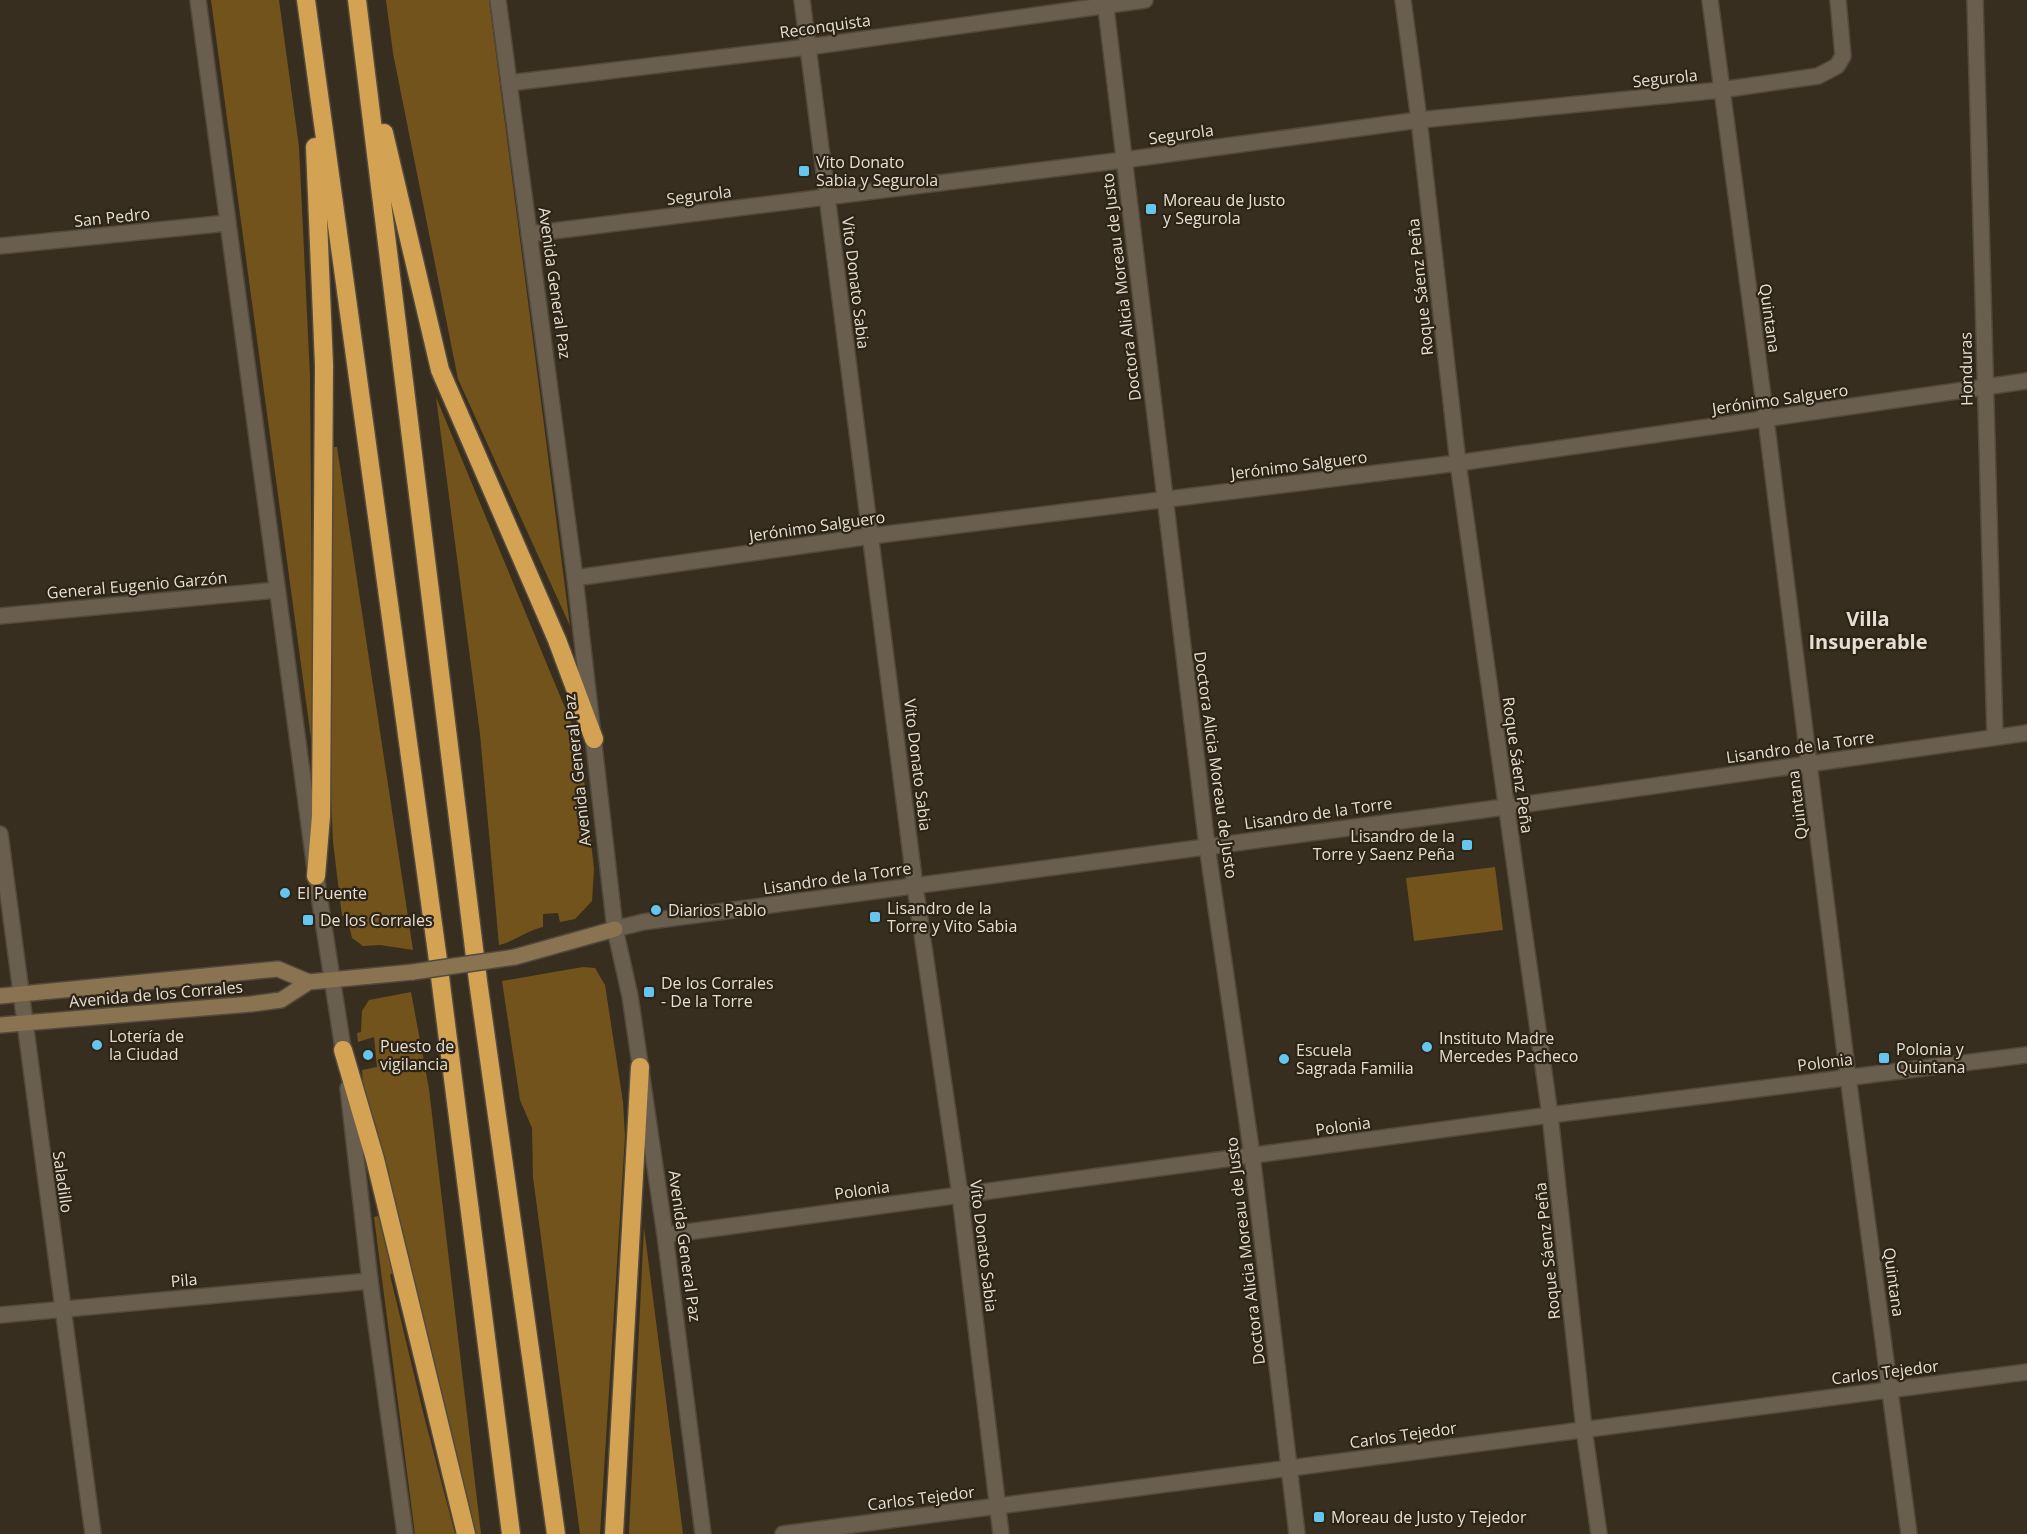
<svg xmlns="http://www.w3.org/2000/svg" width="2027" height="1534" viewBox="0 0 2027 1534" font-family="'Open Sans',sans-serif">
<rect width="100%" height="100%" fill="#382e1f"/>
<path fill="#72531c" d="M211 0H279L299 147 310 376 313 753Z
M386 0H489L570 626 458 379 393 53Z
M436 397 580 744 594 869 592 901 575 919 560 922 558 913 543 914V927C526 931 513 942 499 945L480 734Z
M333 447H337L413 950 380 945 363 946 352 938 347 916H342L333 842 331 798 328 549Z
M1495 867 1503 930 1414 941 1406 878Z
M583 967 595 968 605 985 623 1102 625 1136 600 1534H580L533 1177 532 1128 520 1100 502 981Z
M411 992 429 1089 481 1534H472L363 1083 362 1070 377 1067 374 1037 358 1042 357 1033 361 1032 362 1011 369 1000Z
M378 1216 395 1271 390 1275 424 1416 455 1534H415L374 1217Z
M644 1227 683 1534H629Z"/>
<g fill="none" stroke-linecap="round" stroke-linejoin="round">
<defs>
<path id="minor" d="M802 0 915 886 960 1195 1001 1534
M1105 0 1207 846 1252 1155 1297 1534
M1403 0 1419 120 1458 463 1550 1115 1584 1429 1599 1534
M1710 0 1766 419 1848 1077 1909 1534
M1975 0 1995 737
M509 83 808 47 1145 0
M529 234 1124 160 1419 120 1721 90 1818 76 1837 66 1843 56 1838 0
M0 246 228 223
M575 578 871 536 1458 463 2027 381
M0 616 277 590
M0 834 93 1534
M0 1315 370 1281
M783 1534 2027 1372"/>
<path id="tertiary" d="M198 0 316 876 345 1061
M498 0 575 578 615 929 630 996 665 1235 703 1534
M615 929 643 922 1505 807 2027 733
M348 1088 370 1281 405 1534
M665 1235 1550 1115 2027 1055"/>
<path id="secondary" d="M515 957 615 929
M0 996 278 969 309 982
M0 1025 251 1004 281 1000 309 982 413 972"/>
<path id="motorway" d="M306 0 437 953 511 1534
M357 0 478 981 556 1534
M384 133 440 370 557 640 594 739
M315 147 324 365 321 816 316 876
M343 1050 375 1159 466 1534
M614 1534 640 1067"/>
</defs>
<use href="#minor" stroke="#524a3d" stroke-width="18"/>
<use href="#tertiary" stroke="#524a3d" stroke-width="18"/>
<use href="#secondary" stroke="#524a3d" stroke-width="18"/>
<use href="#motorway" stroke="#524a3d" stroke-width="21"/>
<use href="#minor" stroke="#6a5f4f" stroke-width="15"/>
<use href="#tertiary" stroke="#6a5f4f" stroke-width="15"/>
<use href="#secondary" stroke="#8a7350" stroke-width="15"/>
<use href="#motorway" stroke="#d3a353" stroke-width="18"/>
<defs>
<path id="secondary-bridge" d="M413 972 515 957"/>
</defs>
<use href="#secondary-bridge" stroke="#524a3d" stroke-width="18" stroke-linecap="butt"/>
<use href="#secondary-bridge" stroke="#8a7350" stroke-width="15"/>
</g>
<g fill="#65c5ee" stroke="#2e2415" stroke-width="2">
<rect x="798" y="165" width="12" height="12" rx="3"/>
<rect x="1145" y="203" width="12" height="12" rx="3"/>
<rect x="1461" y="839" width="12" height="12" rx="3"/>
<circle cx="285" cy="893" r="6"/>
<circle cx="656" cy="910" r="6"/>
<rect x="869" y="911" width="12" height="12" rx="3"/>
<rect x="302" y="914" width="12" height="12" rx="3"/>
<rect x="643" y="986" width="12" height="12" rx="3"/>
<circle cx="97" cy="1045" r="6"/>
<circle cx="1427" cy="1047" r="6"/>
<circle cx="368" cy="1055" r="6"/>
<rect x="1878" y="1052" width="12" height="12" rx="3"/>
<circle cx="1284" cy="1059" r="6"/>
<rect x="1313" y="1511" width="12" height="12" rx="3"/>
</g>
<g text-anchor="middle" stroke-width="4.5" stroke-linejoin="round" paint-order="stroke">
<g font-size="16" fill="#e4ded4" stroke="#2e2415">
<text transform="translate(825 26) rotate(-8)" y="6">Reconquista</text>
<text transform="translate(1665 78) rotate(-6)" y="6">Segurola</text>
<text transform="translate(1181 134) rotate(-8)" y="6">Segurola</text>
<text transform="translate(699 195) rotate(-7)" y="6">Segurola</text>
<text transform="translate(112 217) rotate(-6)" y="6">San Pedro</text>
<text transform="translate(555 283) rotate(82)" y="6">Avenida General Paz</text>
<text transform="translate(856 283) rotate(83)" y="6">Vito Donato Sabia</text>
<text transform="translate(1121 287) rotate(-97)" y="6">Doctora Alicia Moreau de Justo</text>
<text transform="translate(1420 287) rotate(-96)" y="6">Roque Sáenz Peña</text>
<text transform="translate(1770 318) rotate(82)" y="6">Quintana</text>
<text transform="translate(1966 369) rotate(-91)" y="6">Honduras</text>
<text transform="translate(1780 399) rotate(-8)" y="6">Jerónimo Salguero</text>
<text transform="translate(1299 465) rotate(-7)" y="6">Jerónimo Salguero</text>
<text transform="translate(817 526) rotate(-8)" y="6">Jerónimo Salguero</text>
<text transform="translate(137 585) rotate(-5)" y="6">General Eugenio Garzón</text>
<text transform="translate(1800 747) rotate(-8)" y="6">Lisandro de la Torre</text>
<text transform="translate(918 765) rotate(83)" y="6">Vito Donato Sabia</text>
<text transform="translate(1216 765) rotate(82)" y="6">Doctora Alicia Moreau de Justo</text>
<text transform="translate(1518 765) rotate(82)" y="6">Roque Sáenz Peña</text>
<text transform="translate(577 770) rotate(-96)" y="6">Avenida General Paz</text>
<text transform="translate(1797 805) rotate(-97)" y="6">Quintana</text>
<text transform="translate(1318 813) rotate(-8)" y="6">Lisandro de la Torre</text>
<text transform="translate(837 878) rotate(-8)" y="6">Lisandro de la Torre</text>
<text transform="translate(156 994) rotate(-5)" y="6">Avenida de los Corrales</text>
<text transform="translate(1825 1062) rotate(-7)" y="6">Polonia</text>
<text transform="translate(1343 1126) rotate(-8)" y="6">Polonia</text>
<text transform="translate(63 1182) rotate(82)" y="6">Saladillo</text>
<text transform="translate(862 1190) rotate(-8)" y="6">Polonia</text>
<text transform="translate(685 1246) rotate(82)" y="6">Avenida General Paz</text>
<text transform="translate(984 1246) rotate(83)" y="6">Vito Donato Sabia</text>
<text transform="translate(1245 1251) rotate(-97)" y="6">Doctora Alicia Moreau de Justo</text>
<text transform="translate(1547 1251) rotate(-96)" y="6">Roque Sáenz Peña</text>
<text transform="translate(184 1280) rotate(-5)" y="6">Pila</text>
<text transform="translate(1894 1282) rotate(82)" y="6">Quintana</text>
<text transform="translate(1885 1372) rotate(-7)" y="6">Carlos Tejedor</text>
<text transform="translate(1403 1435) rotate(-8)" y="6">Carlos Tejedor</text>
<text transform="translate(921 1498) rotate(-7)" y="6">Carlos Tejedor</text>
</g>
<g font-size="16" fill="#e4ded4" stroke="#2e2415" text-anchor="start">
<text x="816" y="168">Vito Donato<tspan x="816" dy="18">Sabia y Segurola</tspan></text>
<text x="1163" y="206">Moreau de Justo<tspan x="1163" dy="18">y Segurola</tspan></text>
<text x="1455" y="842" text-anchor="end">Lisandro de la<tspan x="1455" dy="18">Torre y Saenz Peña</tspan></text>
<text x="297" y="899">El Puente</text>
<text x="887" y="914">Lisandro de la<tspan x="887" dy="18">Torre y Vito Sabia</tspan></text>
<text x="668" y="916">Diarios Pablo</text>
<text x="320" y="926">De los Corrales</text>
<text x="661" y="989">De los Corrales<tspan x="661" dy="18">- De la Torre</tspan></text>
<text x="109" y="1042">Lotería de<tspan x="109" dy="18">la Ciudad</tspan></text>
<text x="1439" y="1044">Instituto Madre<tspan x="1439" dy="18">Mercedes Pacheco</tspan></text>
<text x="380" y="1052">Puesto de<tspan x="380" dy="18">vigilancia</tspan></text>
<text x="1896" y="1055">Polonia y<tspan x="1896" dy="18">Quintana</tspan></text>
<text x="1296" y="1056">Escuela<tspan x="1296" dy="18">Sagrada Familia</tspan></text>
<text x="1331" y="1523">Moreau de Justo y Tejedor</text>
</g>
<g font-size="20" font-weight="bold" fill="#e4ded4" stroke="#2e2415">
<text x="1868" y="626">Villa<tspan x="1868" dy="23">Insuperable</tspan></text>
</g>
</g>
</svg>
